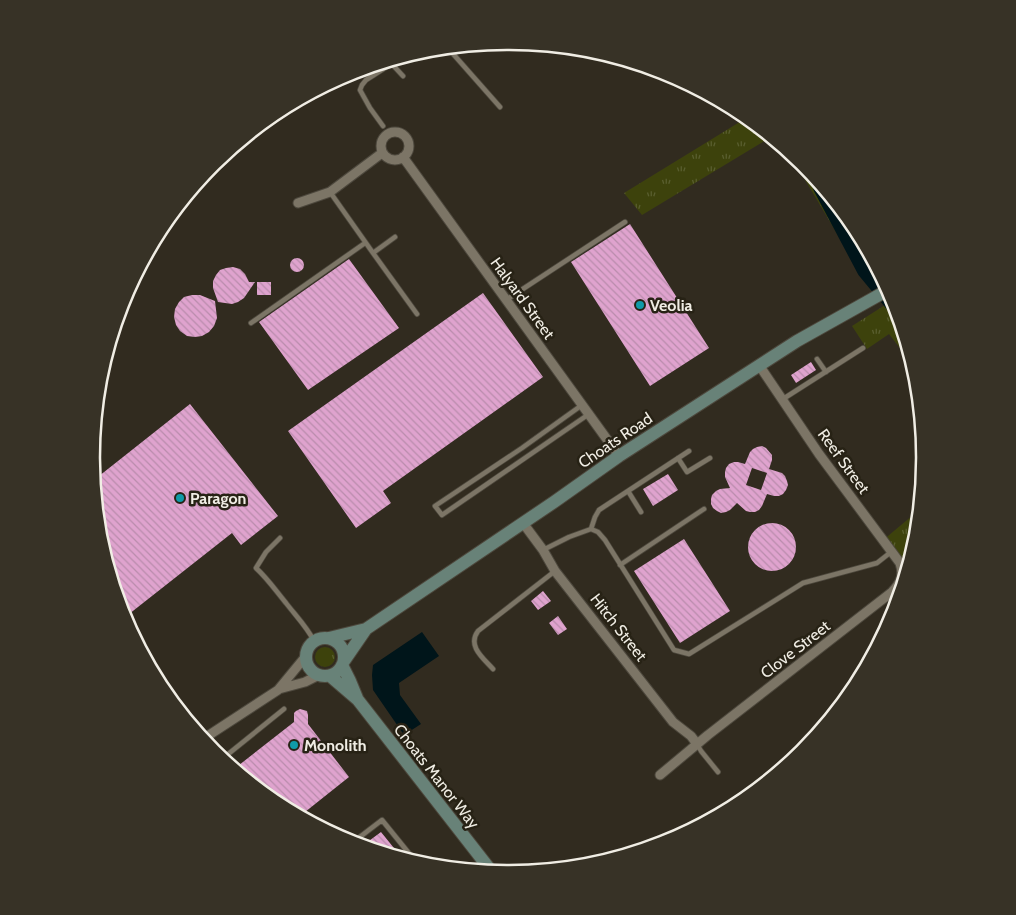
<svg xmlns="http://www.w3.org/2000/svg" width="1016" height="915" viewBox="0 0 1016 915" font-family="Cabin,sans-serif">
<defs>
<pattern id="grass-tufts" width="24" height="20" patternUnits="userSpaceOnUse" patternTransform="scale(1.25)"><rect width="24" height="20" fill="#3d420c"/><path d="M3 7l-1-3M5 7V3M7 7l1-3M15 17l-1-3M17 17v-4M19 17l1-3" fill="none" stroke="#595e2f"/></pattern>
<pattern id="building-back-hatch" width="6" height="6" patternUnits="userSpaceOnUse" patternTransform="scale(1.25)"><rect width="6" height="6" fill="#dfa3ce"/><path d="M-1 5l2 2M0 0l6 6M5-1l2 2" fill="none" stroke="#b98cac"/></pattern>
</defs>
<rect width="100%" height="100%" fill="#312b1f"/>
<path fill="url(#grass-tufts)" d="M737 110 771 137 642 215 624 193 743 120Z
M788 151 803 163 854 226 883 280 868 286Z
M893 300 913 365 889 334 867 349 852 326Z
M919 510 916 539 907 569 882 541Z
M315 657a10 10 0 1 1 20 0a10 10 0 1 1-20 0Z"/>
<path fill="#00151a" d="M422 632 439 656 399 683 400 695 421 724 404 735 373 690 372 675 373 665Z"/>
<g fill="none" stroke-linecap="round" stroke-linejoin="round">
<path stroke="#00151a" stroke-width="18" d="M822 187 866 270 895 305"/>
</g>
<path fill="url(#building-back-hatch)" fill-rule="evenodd" d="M630 224 709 348 650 386 571 262Z
M290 265a7 7 0 1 1 14 0a7 7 0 1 1-14 0Z
M349 259 399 328 308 390 259 322Z
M233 267 240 269 245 274 249 282H255L244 298 238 302 232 304 218 302 213 288V281L216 275 220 270 226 268Z
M257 282H271V295H257Z
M483 293 543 377 383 491 391 503 356 528 288 431Z
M192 295H200L215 301 217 318 214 326 209 332 202 336 195 337 187 336 180 331 176 325 174 317 175 309 179 302 184 297Z
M811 362 816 370 796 383 791 375Z
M190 404 278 516 241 545 232 533 124 618 100 538 94 480Z
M762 446 766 448 772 455V460L769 469 782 473 785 476 787 481 788 485 786 490 783 494 779 496H774L767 494 762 506 759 510 755 512H750L746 511 737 503 730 510 726 512 721 513 717 511 713 508 711 504V499L712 495 716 491 720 489 730 488 725 477V472L726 468 729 464 734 462H738L745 464 750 452 753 449 757 447ZM752 468 767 473 761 490 746 485Z
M668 474 678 490 653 506 643 489Z
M748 547a24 24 0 1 1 48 0a24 24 0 1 1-48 0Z
M684 539 730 611 680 643 634 571Z
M543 591 551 601 538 610 531 601Z
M558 616 567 629 558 635 549 623Z
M300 709 307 711 308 715V724L349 777 300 816 277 803 234 769 294 722V713L296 711Z
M381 832 402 858 362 846Z"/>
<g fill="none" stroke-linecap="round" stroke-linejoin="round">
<defs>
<path id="lane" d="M447 47 500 107
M389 61 403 76
M383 126 370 108 360 90 362 85 366 80 402 57
M330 192 373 253 395 237
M373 253 417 314
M506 300 625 222
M251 323 365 243
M817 359 826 372
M783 399 863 348
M582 405 522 448 435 506 442 515 589 414
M678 458 687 472 710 458
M628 491 641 512
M591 529 595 517 599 510 689 451
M280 538 266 552 256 568C268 579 276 591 286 603 296 616 307 627 314 641
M543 550 569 537 591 529 598 532 605 540 674 650 689 654 803 583 877 563 891 552
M620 565 704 509
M493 669C483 658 467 646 478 631L555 571
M697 744 701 751 718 772
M222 759 284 709
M352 843 382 820 416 862"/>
<path id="street" d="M381 146a14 14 0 1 1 28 0a14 14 0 1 1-28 0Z
M403 157 619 456
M298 203 330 192 382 153
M523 523 543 550 555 571 673 722 691 736 697 744
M279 689 305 682 319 675
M203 739 278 690 306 656
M660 775 708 735 892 592C901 583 904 575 900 563L819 454 759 365"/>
<path id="secondary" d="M306 657a19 19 0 1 1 38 0a19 19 0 1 1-38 0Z
M329 638 366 629 554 502 619 456 797 341 888 290
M344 661 366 629
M342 665 350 681 357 698
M330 676 358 700 492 872"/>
</defs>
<use href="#lane" stroke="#4d483d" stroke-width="6"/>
<use href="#street" stroke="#4d483d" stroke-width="11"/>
<use href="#secondary" stroke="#4d483d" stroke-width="14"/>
<use href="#lane" stroke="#7c7566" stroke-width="4.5"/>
<use href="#street" stroke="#7c7566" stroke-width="9"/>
<use href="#secondary" stroke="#688278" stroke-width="12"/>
</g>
<g fill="#0f9aa8" stroke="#272215" stroke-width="2">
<circle cx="640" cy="305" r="5"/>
<circle cx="180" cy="498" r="5"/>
<circle cx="294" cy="745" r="5"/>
</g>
<g text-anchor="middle" stroke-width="5" stroke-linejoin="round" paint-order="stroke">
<g font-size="16" fill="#f0ede4" stroke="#272215">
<text transform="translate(523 298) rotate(54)" y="6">Halyard Street</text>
<text transform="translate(615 440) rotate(-34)" y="6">Choats Road</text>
<text transform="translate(844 461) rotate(54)" y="6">Reef Street</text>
<text transform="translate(619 627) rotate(52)" y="6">Hitch Street</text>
<text transform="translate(795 649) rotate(-38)" y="6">Clove Street</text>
<text transform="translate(437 776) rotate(52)" y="6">Choats Manor Way</text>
</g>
<g font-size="16" font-weight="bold" fill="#f0ede4" stroke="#272215" text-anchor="start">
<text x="650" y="311">Veolia</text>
<text x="190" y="504">Paragon</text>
<text x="304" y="751">Monolith</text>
</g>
</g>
<path d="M0 0H1016V915H0ZM507 50H509A407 407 0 0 1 916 457V458A407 407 0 0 1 509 865H507A407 407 0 0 1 100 458V457A407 407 0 0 1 507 50Z" fill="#373226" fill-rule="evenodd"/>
<path fill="none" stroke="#f0ede4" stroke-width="2.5" d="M507 50H509A407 407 0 0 1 916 457V458A407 407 0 0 1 509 865H507A407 407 0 0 1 100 458V457A407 407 0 0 1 507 50Z"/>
</svg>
